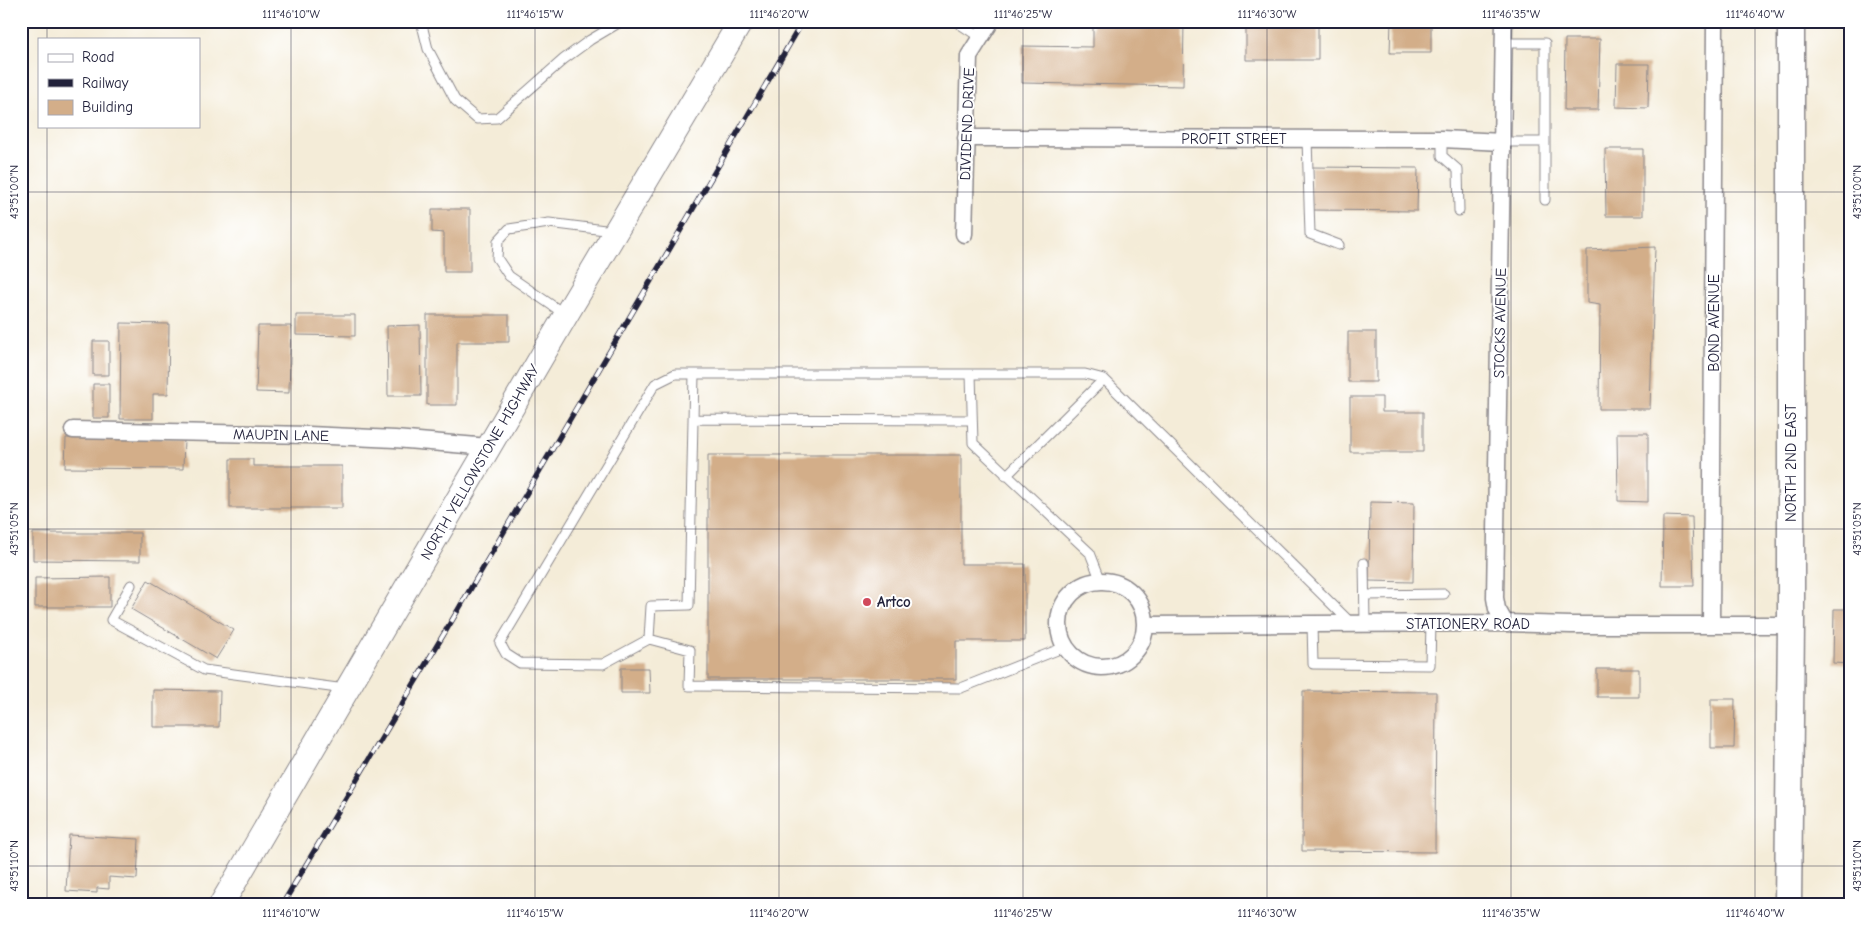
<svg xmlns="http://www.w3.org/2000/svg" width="1871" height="926" viewBox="0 0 1871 926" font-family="'Comic Neue',sans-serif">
<rect width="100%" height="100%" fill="#fff"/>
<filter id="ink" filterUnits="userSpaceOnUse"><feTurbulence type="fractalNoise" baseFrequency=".02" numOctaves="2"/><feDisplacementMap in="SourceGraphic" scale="10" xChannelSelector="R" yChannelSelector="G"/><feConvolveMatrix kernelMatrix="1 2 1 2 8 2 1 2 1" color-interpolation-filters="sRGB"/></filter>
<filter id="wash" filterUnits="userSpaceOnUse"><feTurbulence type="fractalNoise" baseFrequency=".0096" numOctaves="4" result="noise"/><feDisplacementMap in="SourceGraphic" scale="20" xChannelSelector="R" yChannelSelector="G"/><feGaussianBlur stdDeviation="1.12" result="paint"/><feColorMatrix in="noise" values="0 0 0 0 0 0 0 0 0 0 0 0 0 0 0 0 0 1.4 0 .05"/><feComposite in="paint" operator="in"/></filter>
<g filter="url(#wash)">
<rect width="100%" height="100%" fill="#f4ecd8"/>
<g id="blocks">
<path fill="#d3ae89" d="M1093 21H1184L1183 86 1022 83V46L1093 47Z
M1391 21H1431V53H1390Z
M1246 22H1318V60H1246Z
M1565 39H1600L1598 110H1564Z
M1617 64H1649L1648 108 1616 107Z
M1605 149H1643V216H1606Z
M1311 167 1418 168 1417 211 1311 210Z
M432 209H470V272H444V233L432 232Z
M1655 247 1650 409H1599L1600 305 1587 303V250Z
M296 315H355V336L296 335Z
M427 315H509V342H457V405H427Z
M121 323 169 324 168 394H153V419H120Z
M420 325 421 396H388L387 326Z
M258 326H291L289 393 256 392Z
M1348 332H1376V382H1348Z
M93 341H109V375H93Z
M93 384H109V418H93Z
M1350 397H1382V412H1423V452H1350Z
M1617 433H1648V502L1618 501Z
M66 438H184L183 469 65 468Z
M708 455H961V564H1025V641H956V679H708Z
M230 459H253V466H342V508H230Z
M1370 502 1414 503 1413 582 1369 581Z
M1663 516 1692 517 1694 586H1662Z
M33 533H140V561L33 560Z
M110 577V607H35V578Z
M148 580 234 630 216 659 131 609Z
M1834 609H1850V664L1833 663Z
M621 668H649L650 693H621Z
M1597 669H1639V697H1597Z
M153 690 220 691 219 727H153Z
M1303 691 1436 692 1435 852 1302 851Z
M1711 699H1735L1734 748H1711Z
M69 835 139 839 137 879 109 877V889L97 888V893L66 891Z"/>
</g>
</g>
<g filter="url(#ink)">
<use href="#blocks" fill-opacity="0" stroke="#8b878a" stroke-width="1"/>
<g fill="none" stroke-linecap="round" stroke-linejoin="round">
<defs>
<path id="lane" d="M421 21 428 49 455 100 477 119 497 118 564 59 590 40 622 21
M955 21 981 38
M1504 43H1545V200
M1307 139 1310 234 1339 245
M1442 139V156L1458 170 1459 211
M1502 142H1545
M566 315 509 276 497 258 498 241 509 229 549 223 613 231
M971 374 973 443 1090 553 1101 581
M693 419 972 420
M1006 476 1104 379
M1364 563 1365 624
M131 585 111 620 204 670 345 689
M1365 595 1444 594
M1312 624 1313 664 1430 665 1431 623
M649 639 651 606 689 605 694 374
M1065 647 961 688 689 686 690 650 649 639 603 664 520 663 506 654 500 643 655 384 675 374H1085L1104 379 1351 623"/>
<path id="street" d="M1504 21 1495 598 1497 609 1505 623
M966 138 1442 139 1502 142
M964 234 969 56 991 21
M73 430 309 435 395 439 489 447
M1059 624a43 43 0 1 1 86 0a43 43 0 1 1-86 0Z
M1145 625 1505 623 1571 625H1791
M1711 625 1715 21"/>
<path id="secondary" d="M221 905 566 315 741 21"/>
<path id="primary" d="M1788 905 1791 625V21"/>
</defs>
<use href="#lane" stroke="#8b878a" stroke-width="11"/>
<use href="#street" stroke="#8b878a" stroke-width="19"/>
<use href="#secondary" stroke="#8b878a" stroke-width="26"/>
<use href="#primary" stroke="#8b878a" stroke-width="29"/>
<use href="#lane" stroke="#fff" stroke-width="9"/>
<use href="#street" stroke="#fff" stroke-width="16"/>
<use href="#secondary" stroke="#fff" stroke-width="24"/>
<use href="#primary" stroke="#fff" stroke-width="26"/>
<defs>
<path id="rail" d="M282 905 454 617 803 21"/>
</defs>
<use href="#rail" stroke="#22223b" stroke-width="5.5"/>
<use href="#rail" stroke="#fff" stroke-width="4" stroke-dasharray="11" stroke-linecap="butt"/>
</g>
</g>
<path fill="none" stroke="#22223b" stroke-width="1" stroke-opacity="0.45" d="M47 21V39M291 21V905M535 21V905M779 21V905M1023 21V905M1267 21V905M1511 21V905M1755 21V905M47 126V905M21 192H1850M21 529H1850M21 866H1850"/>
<circle fill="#d1495b" stroke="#fff" stroke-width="2" cx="867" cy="602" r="5"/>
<g text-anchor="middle" stroke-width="4" stroke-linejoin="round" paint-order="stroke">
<g font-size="15" fill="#22223b" stroke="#fff">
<text transform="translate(967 124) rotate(-88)" y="5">DIVIDEND DRIVE</text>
<text x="1234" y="144">PROFIT STREET</text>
<text transform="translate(1500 323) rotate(-89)" y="5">STOCKS AVENUE</text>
<text transform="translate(1714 323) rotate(-90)" y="5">BOND AVENUE</text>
<text transform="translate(281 435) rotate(1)" y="5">MAUPIN LANE</text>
<text transform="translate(480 462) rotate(-60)" y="5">NORTH YELLOWSTONE HIGHWAY</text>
<text transform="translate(1791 463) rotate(-90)" y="5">NORTH 2ND EAST</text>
<text x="1468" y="629">STATIONERY ROAD</text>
</g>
<g font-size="15" font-weight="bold" fill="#22223b" stroke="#fff" text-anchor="start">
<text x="877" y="607">Artco</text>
</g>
</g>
<rect width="1871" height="926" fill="none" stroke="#fff" stroke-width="55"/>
<rect x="38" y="38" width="162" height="90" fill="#ffffff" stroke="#a7a7b1"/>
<rect x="48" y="54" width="25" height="8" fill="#ffffff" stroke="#a7a7b1"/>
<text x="82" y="62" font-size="15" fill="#22223b">Road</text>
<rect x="48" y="79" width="25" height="8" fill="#22223b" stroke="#a7a7b1"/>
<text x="82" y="88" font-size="15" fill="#22223b">Railway</text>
<rect x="48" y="100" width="25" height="15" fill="#d3ae89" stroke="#a7a7b1"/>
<text x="82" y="112" font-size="15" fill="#22223b">Building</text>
<rect x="28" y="28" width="1816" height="870" fill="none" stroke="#22223b" stroke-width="2"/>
<g font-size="12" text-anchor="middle" fill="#22223b">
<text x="291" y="18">111°46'10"W</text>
<text x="535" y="18">111°46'15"W</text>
<text x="779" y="18">111°46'20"W</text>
<text x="1023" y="18">111°46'25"W</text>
<text x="1267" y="18">111°46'30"W</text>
<text x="1511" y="18">111°46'35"W</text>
<text x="1755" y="18">111°46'40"W</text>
<text transform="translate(1857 192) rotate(-90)" y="4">43°51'00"N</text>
<text transform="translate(14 192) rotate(-90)" y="4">43°51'00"N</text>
<text transform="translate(1857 529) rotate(-90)" y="4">43°51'05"N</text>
<text transform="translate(14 529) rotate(-90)" y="4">43°51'05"N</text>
<text transform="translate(1857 866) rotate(-90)" y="4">43°51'10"N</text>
<text transform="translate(14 866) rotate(-90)" y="4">43°51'10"N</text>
<text x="291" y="917">111°46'10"W</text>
<text x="535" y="917">111°46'15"W</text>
<text x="779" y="917">111°46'20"W</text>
<text x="1023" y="917">111°46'25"W</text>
<text x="1267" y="917">111°46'30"W</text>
<text x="1511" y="917">111°46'35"W</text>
<text x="1755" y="917">111°46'40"W</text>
</g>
</svg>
